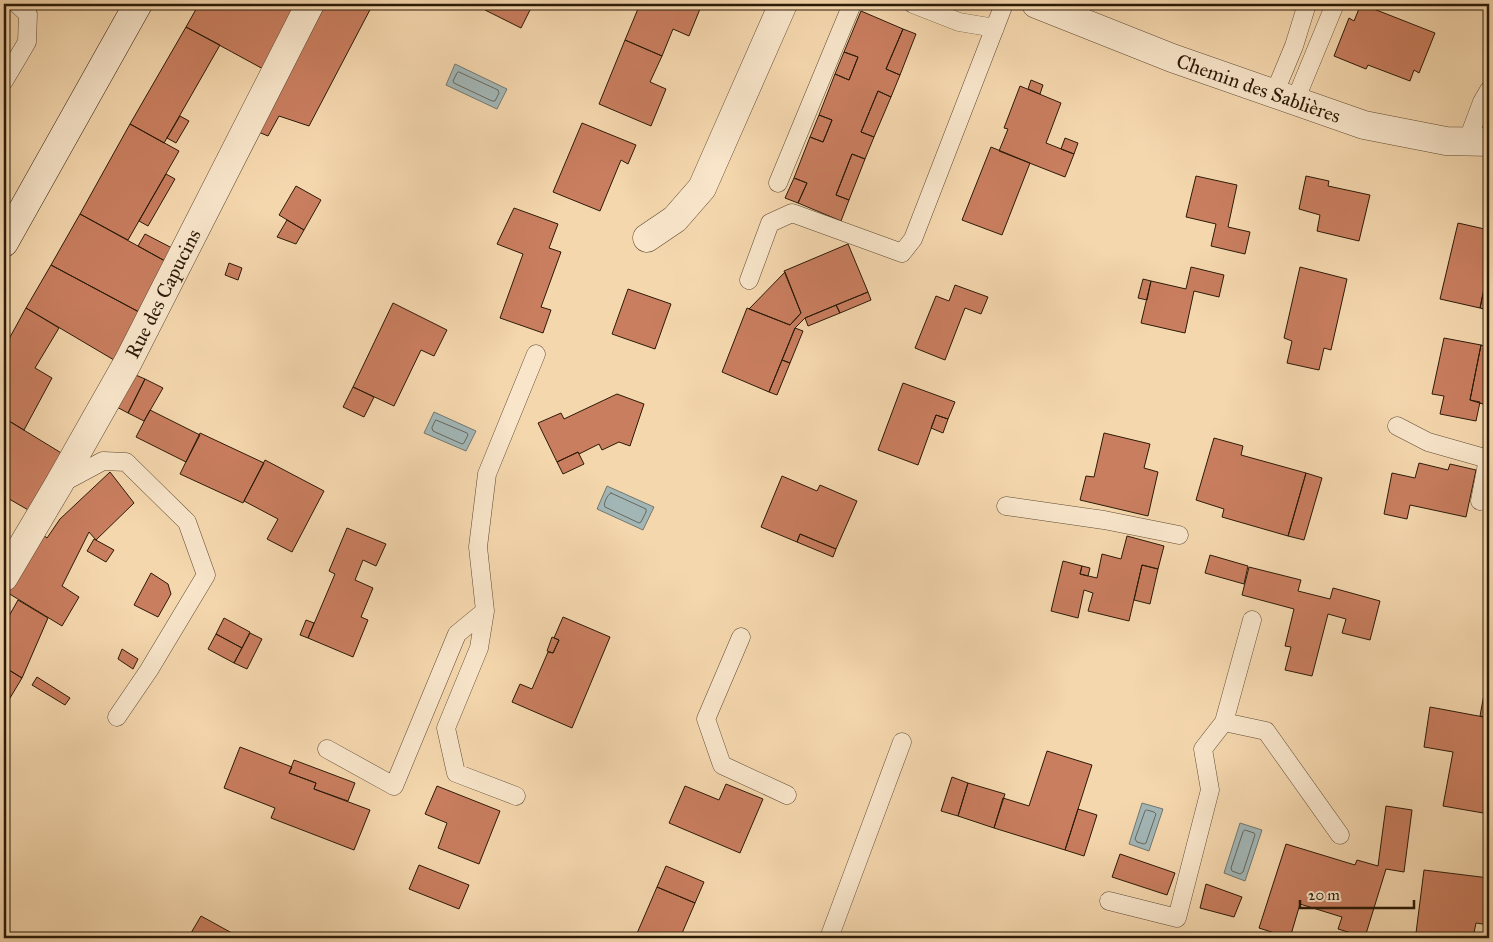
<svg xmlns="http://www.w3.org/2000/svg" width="1493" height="942" viewBox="0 0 1493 942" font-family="'IM FELL Great Primer',serif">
<rect width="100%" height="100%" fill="#f5d7ae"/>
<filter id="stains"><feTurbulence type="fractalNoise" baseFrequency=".004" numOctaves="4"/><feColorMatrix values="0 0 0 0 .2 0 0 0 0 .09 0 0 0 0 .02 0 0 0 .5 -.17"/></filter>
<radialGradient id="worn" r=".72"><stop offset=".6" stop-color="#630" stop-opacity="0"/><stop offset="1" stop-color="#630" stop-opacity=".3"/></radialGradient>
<path fill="#a2b6b6" stroke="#727870" d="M455 64 507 89 497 109 446 85Z
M434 412 476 431 466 451 424 433Z
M607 486 654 507 643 530 597 509Z
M1142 803 1163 809 1149 851 1129 844Z
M1240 823 1262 830 1245 881 1224 873Z"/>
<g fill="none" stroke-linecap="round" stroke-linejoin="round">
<path stroke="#66685e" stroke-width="1" d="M459 72 498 90 499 93 495 101H492L454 83 453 81 457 73Z
M436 420 467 433 468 435 464 443 462 444 433 431 432 428Z
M611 493 646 509V512L641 522 639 523 605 507C603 504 607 495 611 493Z
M1147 810 1154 812 1156 814 1146 843 1144 844 1137 842 1135 839 1145 811Z
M1245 830 1254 833 1255 835 1243 872 1240 874 1232 871 1231 868 1243 832Z"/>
</g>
<path fill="#c97e5f" stroke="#2b1a07" d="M199 4H298L265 70 186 27Z
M322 4H373L309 126 279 116 268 136 256 131 270 111 322 11 319 10Z
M488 4H533L521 28 485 10Z
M640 4H702L689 36 673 29 662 56 625 40Z
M1361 4 1435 33 1419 73 1414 70 1410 81 1368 65 1366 69 1334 56 1349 18 1354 21Z
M861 11 903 29 886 69 900 75 891 97 878 91 861 132 874 137 865 159 852 154 836 195 849 200 841 221 798 203 807 183 794 178 810 137 823 142 832 120 819 115 835 74 849 80 858 57 844 52Z
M186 27 220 45 164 143 130 124Z
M903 29 916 34 900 75 886 69Z
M625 40 662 56 650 82 666 89 651 126 599 104Z
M844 52 858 57 849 80 835 74Z
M1031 80 1043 85 1040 94 1028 89Z
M1020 86 1061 103 1046 143 1074 154 1065 177 999 151 1008 129 1004 128Z
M878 91 891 97 874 137 861 132Z
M819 115 832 120 823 142 810 137Z
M180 116 189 121 176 143 167 138Z
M582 123 636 145 628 164 621 160 600 211 553 192Z
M130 124 179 151 128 240 80 214Z
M1065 138 1078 143 1074 154 1061 149Z
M991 147 1030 163 1002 235 962 220Z
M852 154 865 159 849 200 836 195Z
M166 174 175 179 148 226 139 221Z
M1196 176 1237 185 1228 227 1250 232 1245 254 1211 246 1216 224 1186 217Z
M1306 176 1329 181 1328 186 1370 195 1359 241 1317 231 1320 215 1299 209Z
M794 178 807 183 798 203 785 198Z
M296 186 321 200 304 230 279 215Z
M514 208 558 224 549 248 561 252 541 307 551 310 543 333 500 318 523 254 497 244Z
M80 214 165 261 139 312 51 265Z
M287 220 304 230 296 244 277 237Z
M1458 223 1489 230V270H1488L1480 308 1440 299Z
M145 234 172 248 165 261 138 246Z
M848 244 868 292 805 318 795 328 769 392 722 372 747 308 790 325 801 313 784 271Z
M229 263 242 268 238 280 225 275Z
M51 265 139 312 114 360 26 308Z
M1191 267 1224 275 1219 297 1194 291 1185 333 1141 323 1151 281 1186 289Z
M1300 267 1347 279 1331 350 1324 348 1319 370 1287 363 1292 341 1284 338Z
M1488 270 1489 304 1488 310 1480 308Z
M785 272 801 313 790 325 749 309Z
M1143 279 1151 281 1147 300 1138 298Z
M955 285 988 297 981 314 965 308 945 360 915 348 936 296 949 301Z
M628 289 671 304 655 349 612 334Z
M868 292 871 300 840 313 836 305Z
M393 303 447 330 434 356 421 350 394 406 353 387Z
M836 305 840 313 808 326 805 318Z
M26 308 59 328 35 368 52 378 24 430 4 418V348Z
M795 328 803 331 790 363 782 360Z
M1444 338 1481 345 1470 400 1480 402 1476 421 1440 414 1444 396 1432 394Z
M1481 345 1489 347V389L1486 405 1470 400Z
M782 360 790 363 777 395 769 392Z
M131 373 145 379 128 413 113 405Z
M145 379 163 388 144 421 128 413Z
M903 383 955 402 948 419 936 415 918 465 878 450Z
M353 387 374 397 364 417 343 407Z
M617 394 644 404 630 446 619 442 602 450 599 444 579 454 578 452 557 462 538 423 561 413 564 419Z
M150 410 200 435 186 462 136 437Z
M936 415 948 419 943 433 931 428Z
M4 418 63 454 30 511 4 496Z
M200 433 264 463 243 503 180 474Z
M1104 433 1150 444 1144 468 1158 472 1148 516 1080 500 1086 476 1094 477Z
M1214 438 1243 446 1241 455 1306 473 1288 536 1222 517 1224 509 1196 500Z
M578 452 584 464 563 474 557 462Z
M265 460 324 491 292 552 267 539 278 519 244 501Z
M1419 463 1448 470 1450 464 1476 470 1466 517 1410 505 1407 519 1384 514 1392 473 1415 478Z
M110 472 134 503 96 540 89 532 62 586 79 597 62 626 8 593 42 534 47 538 60 519Z
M1306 473 1322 478 1304 540 1288 536Z
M782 476 817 491 820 485 857 501 836 549 800 534 797 542 761 527Z
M347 528 386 544 376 566 363 560 355 580 373 588 361 617 368 620 353 657 308 638 335 574 329 571Z
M800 534 836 549 833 557 797 542Z
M1127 536 1164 546 1158 569 1142 565 1129 621 1088 611 1093 593 1084 590 1078 618 1051 611 1063 561 1082 566 1080 574 1097 578 1102 554 1121 559Z
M4 538 12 543 4 556Z
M94 539 114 550 106 562 87 551Z
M1210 555 1248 566 1244 584 1205 573Z
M1142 565 1158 569 1150 604 1134 600Z
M1082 566 1090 568 1088 576 1080 574Z
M1249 567 1301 580 1298 591 1330 599 1333 588 1380 601 1370 640 1342 633 1346 619 1328 614 1312 676 1285 670 1291 647 1285 646 1294 609 1242 595Z
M151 573 168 584 171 594 158 617 134 605Z
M18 600 48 618 22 678 4 667V625Z
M563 617 610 637 572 728 512 702 520 684 532 689 548 652 553 653 559 640 554 638Z
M224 618 250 632 242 648 216 634Z
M306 620 314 623 308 638 300 635Z
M250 633 262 639 247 669 234 663Z
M216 634 242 648 234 663 208 649Z
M552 637 559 640 553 653 547 651Z
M122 649 138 659 133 669 118 659Z
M4 667 22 678 4 708Z
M1489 667V718L1480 716Z
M37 677 70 698 65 705 32 685Z
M1430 707 1489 718V814L1443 806 1453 752 1424 747Z
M240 747 292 767 289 773 316 783 314 789 370 810 354 850 271 818 275 808 224 788Z
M1047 751 1092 765 1065 850 994 828 1003 798 1029 806Z
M294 760 355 783 348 801 314 789 316 783 289 773Z
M952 777 968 783 958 816 941 811Z
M968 783 1005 794 994 828 958 816Z
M726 784 763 799 740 853 669 823 685 786 719 800Z
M437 786 500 811 479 864 438 848 447 823 425 814Z
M1386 806 1412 810 1404 872 1386 869 1365 937 1338 929 1342 917 1300 904 1290 938 1259 928 1286 844 1355 865 1357 860 1378 866Z
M1078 809 1097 815 1084 856 1065 850Z
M1120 854 1175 873 1167 895 1112 877Z
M419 865 469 885 459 909 409 889Z
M666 866 704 882 695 903 657 887Z
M1424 870 1489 878V925L1476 923 1473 938H1456L1416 933Z
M1206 884 1242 897 1234 917 1200 908Z
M657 887 695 903 680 938H635Z
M201 916 241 938H188Z"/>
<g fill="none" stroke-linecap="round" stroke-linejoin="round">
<defs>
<path id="lane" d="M913 4 959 22 995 28
M4 81 27 42 28 14 17 4
M1274 94 1294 46 1307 4
M1295 101 1335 4
M1467 142 1482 102 1489 90
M778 183 852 4
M749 280 770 223 792 213 902 253 913 239 1004 4
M1397 426 1428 442 1488 459 1480 501
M60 484 103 461 126 462 187 522 206 575 149 670 117 717
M1006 506 1104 520 1179 535
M485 611 479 648 446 728 456 773 516 796
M741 637 706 719 722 765 787 795
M1224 722 1252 620
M327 749 394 786 457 634 485 611 478 547 487 474 536 354
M1109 901 1177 918 1210 790 1203 749 1224 722 1266 731 1340 835
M829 938 902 742"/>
<g id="street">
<path id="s1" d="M1036 4 1172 58 1364 125 1446 141 1489 142"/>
<path d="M647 238 675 219 702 188 783 4"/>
<path id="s2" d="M4 577 59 484 128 362 310 4"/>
</g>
<path id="secondary" d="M4 243 138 4"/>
</defs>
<use href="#lane" stroke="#5e4931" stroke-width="19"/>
<use href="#street" stroke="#5e4931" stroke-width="29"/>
<use href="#secondary" stroke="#2b1a07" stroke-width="29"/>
<use href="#lane" stroke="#f8e5ca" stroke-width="18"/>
<use href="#street" stroke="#f8e5ca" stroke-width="28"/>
<use href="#secondary" stroke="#f8e5ca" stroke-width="28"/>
</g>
<g text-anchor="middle" stroke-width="5" stroke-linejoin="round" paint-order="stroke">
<g font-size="20" fill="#2b1a07" stroke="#f8e5ca">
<text dy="7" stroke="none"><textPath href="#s1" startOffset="238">Chemin des Sablières</textPath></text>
<text dy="7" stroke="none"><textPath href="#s2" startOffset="325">Rue des Capucins</textPath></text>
</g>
</g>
<rect width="1493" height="942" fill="none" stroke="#f5d7ae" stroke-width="20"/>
<rect x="5" y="5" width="1483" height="932" fill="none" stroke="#2b1a07" stroke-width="2.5"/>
<rect x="10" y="10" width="1473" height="922" fill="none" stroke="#2b1a07"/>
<path d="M1300 900v8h114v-8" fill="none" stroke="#2b1a07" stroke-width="2.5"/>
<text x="1308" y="900" font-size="15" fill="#2b1a07" stroke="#f8e5ca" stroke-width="4" paint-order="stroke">20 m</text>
<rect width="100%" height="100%" filter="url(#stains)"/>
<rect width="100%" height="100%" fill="url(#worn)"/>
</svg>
